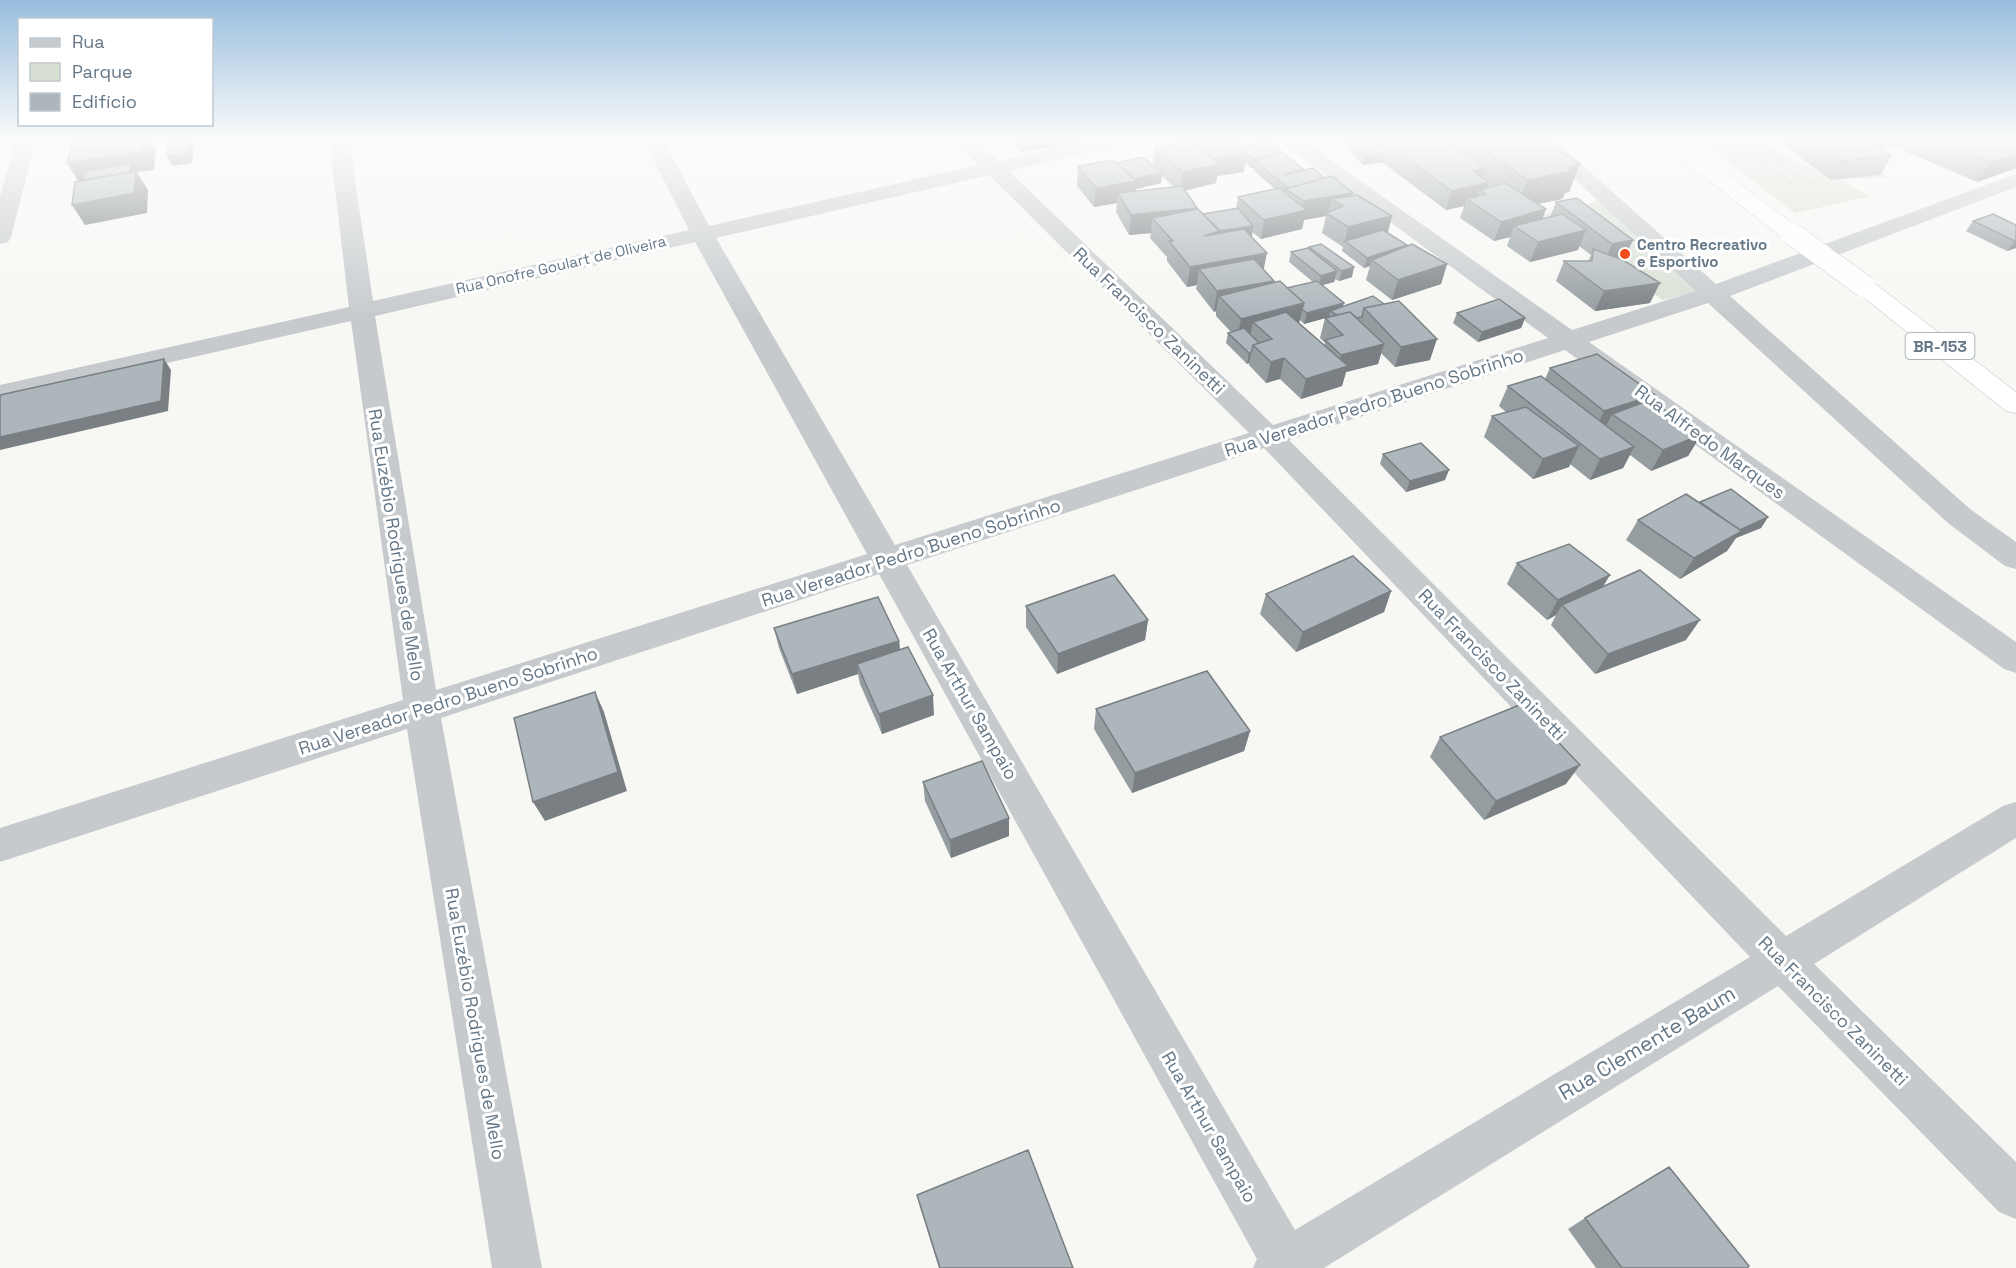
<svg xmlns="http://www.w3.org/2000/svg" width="2016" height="1268" viewBox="0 0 2016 1268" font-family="'Space Grotesk',sans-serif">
<rect width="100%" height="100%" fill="#f7f7f4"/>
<path fill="#d8e0d4" d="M1698 139H1763L1780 153 1830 176 1774 139H1830L1890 178 1838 179 1871 196 1795 213Z
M1599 201 1700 291 1663 300 1534 217Z"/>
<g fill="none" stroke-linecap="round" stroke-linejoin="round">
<defs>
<path id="highway" d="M1655 139H1679L1799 228 1802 233 1799 238 1791 240 1783 238Z
M1865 280 1873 282 2016 392V413L2006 411 1857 292 1853 287 1857 282Z"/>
</defs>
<use href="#highway" stroke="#b8bcbf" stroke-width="1"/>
<path stroke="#c0c2c4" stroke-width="2" stroke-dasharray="2 2" stroke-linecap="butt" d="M1728 139 1792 184 1811 187V183L1743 139"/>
<path fill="#c6cacd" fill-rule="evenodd" d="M16 139H36L11 237 8 242 0 244V196Z
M329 139H349L373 301 689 230 643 139H663L709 226 979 165 954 139H976L998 161 1093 139H1132L1129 143 1009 171 1273 425 1548 338 1277 139H1301L1572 330 1696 291 1531 139H1553L1716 284 2016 174V187L1730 296 1970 509 2016 542V569L2005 566 1948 523 1708 303 1589 342 2016 642V673L2004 669 1565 350 1289 440 1786 936 2003 806 2016 802V838L1814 964 2016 1162V1219L1999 1212 1778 986 1324 1268H1253L1257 1259 879 574 441 718 542 1268H492L407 729 0 862V828L403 700 351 321 0 401V385L349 307ZM989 175 1249 433 895 545 716 238ZM695 242 867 554 436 690 375 316ZM1264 448 1750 957 1295 1230 907 565Z"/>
<use href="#highway" fill="#fff" fill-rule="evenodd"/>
<defs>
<path id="highway-bridge" d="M1791 233 1865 287"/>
</defs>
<use href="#highway-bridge" stroke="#b8bcbf" stroke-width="23" stroke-linecap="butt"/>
<use href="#highway-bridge" stroke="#fff" stroke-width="22"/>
</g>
<path fill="#959da1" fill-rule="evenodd" d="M1012 139H1079V143L1020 152Z
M1193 139H1235L1242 147 1303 171 1325 178 1352 196 1392 216 1387 233 1407 245V246L1447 264 1441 284 1392 300 1366 280 1370 266 1364 268 1342 251 1343 247 1322 233 1326 216 1304 220 1302 229 1261 239 1252 232V236H1251L1263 269 1273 283 1287 288 1313 282 1289 262 1291 252 1309 248V247L1352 277 1339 281 1335 279 1334 282 1322 285 1343 307 1373 296 1430 360 1395 367 1381 353 1378 364 1346 372 1342 386 1301 399 1280 379 1266 383 1249 365V363L1247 364 1226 343 1228 333 1231 332 1216 316V311L1214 312 1196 289 1197 285 1187 287 1167 261V257L1150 238 1151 233 1129 235 1116 212 1117 203 1094 207 1077 186 1078 166 1116 163 1153 165 1154 149 1193 143ZM1245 163 1251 168H1254L1253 170 1275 189 1238 197 1236 209 1203 214 1197 210V208L1185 190 1216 183 1217 176 1244 172ZM1162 176 1174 187 1135 191 1136 189 1161 183ZM1329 317 1325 318 1320 338 1325 343 1324 345 1299 323 1300 320 1304 324Z
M1347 139H1400L1402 141 1411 139H1540L1580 164 1569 192 1565 193 1562 199 1538 204 1543 219 1550 217 1556 202 1577 198 1624 260H1623L1650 303 1595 311 1556 281 1564 261H1588L1591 255 1579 246 1578 250 1530 262 1507 246 1510 237 1494 241 1460 218 1464 206 1446 210 1383 163V162L1363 165 1345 147Z
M1775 139H2014L2016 140V168L1977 182 1895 147 1897 145 1881 149 1892 156 1880 175 1831 180Z
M1973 221 2016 225V248L2007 251 1966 231Z
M1457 313 1525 318 1521 328 1478 342 1453 323Z
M1550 368 1655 395 1652 402 1701 435 1688 456 1651 471 1630 455 1623 468 1590 480 1570 464 1569 467 1533 479 1484 437 1492 416 1506 412 1499 406 1508 386 1545 379Z
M1383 454 1445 480 1406 492 1380 464Z
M1700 502 1768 517 1761 528 1736 538 1727 551 1680 579 1626 540 1638 520Z
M1517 563 1603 586 1686 640 1595 674 1551 625 1556 615 1547 620 1507 584Z
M1391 591 1384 612 1296 652 1260 614 1266 594Z
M1026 606 1148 620 1145 640 1057 674 1026 627Z
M774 628 899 641 900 650 934 715 882 734 860 684 858 674 797 694 779 648Z
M1096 709 1250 731 1244 751 1132 793 1094 729Z
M1440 737 1566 784 1484 820 1430 757Z
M923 782 1009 836 951 858 925 801Z
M917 1195 1073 1268H939L920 1207Z
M1585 1218 1747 1268H1596L1568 1229Z"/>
<path fill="#797f83" d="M144 139H150L156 149 154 170 137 172 148 190 147 213 85 225 72 205 79 182 67 163Z
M188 139H192L194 143 192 163 173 166 167 156Z
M1020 139H1079V143L1020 152Z
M1875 139H1900L1897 145 1868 152Z
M1402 141 1388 144 1386 152 1379 144Z
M1247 153 1244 172 1217 176 1216 183 1180 192 1183 172 1211 165 1212 158Z
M1280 153 1255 161 1254 168H1251L1253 159Z
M1386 153 1383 162 1363 165 1365 155Z
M2016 154V168L1977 182 1990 163Z
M1580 164 1569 192 1565 193 1562 199 1517 208 1527 180 1567 167Z
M1485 168 1479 185 1489 182 1485 194 1480 190 1475 203 1467 199 1464 206 1446 210 1452 191 1473 171Z
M1162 173 1161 183 1136 189 1135 200 1118 193 1117 203 1094 207 1096 188Z
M1353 193 1348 212 1343 206 1332 199 1328 214 1326 213V216L1304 220 1302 229 1261 239 1264 220 1302 211 1304 201Z
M1197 208 1194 228 1152 218 1151 233 1129 235 1131 215Z
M1546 209 1539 229 1514 226 1510 237 1494 241 1501 222Z
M1392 216 1387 236 1345 241 1348 227Z
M1253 226 1252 236 1218 241 1204 236 1217 232Z
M1586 230 1578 250 1530 262 1538 242Z
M1633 240 1624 260 1603 264 1612 244Z
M2015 241H2016V248L2007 251Z
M1407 245 1404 255 1372 260 1370 266 1364 268 1367 258Z
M1267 253 1263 273 1199 269 1197 285 1187 287 1190 267Z
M1447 264 1441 284 1392 300 1398 280Z
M1354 267 1352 277 1339 281 1342 271Z
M1337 271 1334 282 1319 286 1321 276Z
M1274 281 1270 301 1219 296 1216 311 1214 312 1217 291Z
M1660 283 1650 303 1595 311 1604 291Z
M1304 303 1299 323 1253 322 1250 336 1237 339 1241 319Z
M1344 303 1341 314 1330 311 1329 317 1304 324 1307 313Z
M1525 318 1521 328 1478 342 1482 332Z
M1437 339 1430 360 1395 367 1401 347Z
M1384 344 1378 364 1346 372 1342 386 1301 399 1306 379 1337 369 1341 355Z
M1249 353H1251L1249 363 1247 364Z
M1284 358 1280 379 1266 383 1271 362Z
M164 359 171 370 168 411 0 450V437Z
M1655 395 1644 416 1612 414 1605 428 1594 432 1604 411Z
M1701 435 1688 456 1651 471 1663 450Z
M1579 446 1569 467 1533 479 1543 459Z
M1634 447 1623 468 1590 480 1600 459Z
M1449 470 1445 480 1406 492 1410 481Z
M1768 517 1761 528 1736 538 1727 551 1680 579 1694 558 1738 530Z
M1610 575 1598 595 1562 605 1556 615 1547 620 1558 600Z
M1391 591 1384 612 1296 652 1303 632Z
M1148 620 1145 640 1057 674 1058 654Z
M1700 620 1686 640 1595 674 1608 654Z
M899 641 901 661 857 664 858 674 797 694 792 674Z
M595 692 604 712 627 791 545 821 533 802Z
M933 695 934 715 882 734 879 714Z
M1250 731 1244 751 1132 793 1135 773Z
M1580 765 1566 784 1484 820 1496 801Z
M1009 818V836L951 858 950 840Z"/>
<path fill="#adb6bb" stroke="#797f83" stroke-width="1.5" d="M91 139H144L142 151 67 163 72 143Z
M169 139H188L186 153 167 156Z
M1198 139H1235L1247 153 1212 158Z
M1349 139H1400L1402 141 1379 144 1386 150V153L1365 155Z
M1411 139H1443L1485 168 1473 171 1489 182 1452 191 1388 144Z
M1469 139H1540L1580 164 1567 167 1573 171 1527 180Z
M1812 139H1867L1892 156 1842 161Z
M1933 139H2014L2016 140V154L1990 163Z
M1190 141 1219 164 1183 172 1154 149Z
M1268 141 1303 169 1283 175 1313 168 1325 178 1288 188 1255 161 1280 153 1253 159 1246 153 1242 147Z
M1143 157 1162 173 1135 179 1116 163Z
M1113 160 1136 181 1096 188 1078 166Z
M131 163 130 172 83 180 84 172Z
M136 171 134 193 72 205 75 182Z
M1332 176 1353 193 1304 201 1285 189Z
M1505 183 1546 209 1501 222 1467 199 1486 194 1480 190Z
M1182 186 1197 208 1131 215 1118 193Z
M1279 188 1307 210 1264 220 1238 197Z
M1357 195 1392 216 1348 227 1326 213 1343 206 1332 199Z
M1577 198 1633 240 1612 244 1556 202Z
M1238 208 1253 226 1219 231 1203 214Z
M1198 209 1220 231 1204 236 1244 229 1267 253 1190 267 1169 241H1173L1152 218Z
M1562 214 1586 230 1538 242 1514 226Z
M1993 214 2016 225V241H2015L1973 221Z
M1383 230 1407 245 1367 258 1345 241Z
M1321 244 1354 267 1342 271 1309 247Z
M1412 244 1447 264 1398 280 1372 260Z
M1308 248 1337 271 1321 276 1291 252Z
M1593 249 1623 260 1660 283 1604 291 1564 261H1592Z
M1254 259 1274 281 1217 291 1199 269Z
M1280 281 1304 303 1241 319 1219 296Z
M1317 281 1344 303 1307 313 1302 309 1304 303 1287 288Z
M1373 296 1384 304 1364 308 1362 317 1357 318 1350 312 1337 315 1330 311Z
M1499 299 1525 318 1482 332 1457 313Z
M1399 301 1437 339 1401 347 1364 308Z
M1286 312 1348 366 1306 379 1284 358 1271 362 1253 345 1272 339 1253 322Z
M1350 312 1384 344 1341 355 1325 340 1343 335 1325 318Z
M1244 328 1259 343 1253 345 1251 353H1249L1228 333Z
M1597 354 1655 395 1604 411 1550 368Z
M164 359 161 401 0 437V395Z
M1541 376 1634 447 1600 459 1508 386Z
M1650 400 1701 435 1663 450 1612 414Z
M1526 407 1579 446 1543 459 1492 416Z
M1421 443 1449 470 1410 481 1383 454Z
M1731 489 1768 517 1740 530 1700 502Z
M1686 494 1742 531 1694 558 1638 520Z
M1569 544 1610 575 1558 600 1517 563Z
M1353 556 1391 591 1303 632 1266 594Z
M1640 570 1700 620 1608 654 1562 605Z
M1114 575 1148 620 1058 654 1026 606Z
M878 597 899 641 792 674 774 628Z
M908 647 933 695 879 714 857 664Z
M1207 671 1250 731 1135 773 1096 709Z
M595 692 618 772 533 802 514 718Z
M1522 704 1580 765 1496 801 1440 737Z
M982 761 1009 818 950 840 923 782Z
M1028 1150 1073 1268H940L917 1195Z
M1669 1167 1749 1266 1747 1268H1622L1585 1218Z"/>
<linearGradient id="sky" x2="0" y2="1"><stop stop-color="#97bdde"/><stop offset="0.44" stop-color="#fbfbfa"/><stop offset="1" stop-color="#fbfbfa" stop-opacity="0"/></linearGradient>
<rect width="2016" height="317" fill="url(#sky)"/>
<circle fill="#f14b1a" stroke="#fff" stroke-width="2" cx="1625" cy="254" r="6"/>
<g text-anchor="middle" stroke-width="6" stroke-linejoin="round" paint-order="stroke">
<g font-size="15" font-weight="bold" fill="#647787" stroke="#fff" text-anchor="start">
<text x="1637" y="250">Centro Recreativo<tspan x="1637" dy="17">e Esportivo</tspan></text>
</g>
<g font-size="15" fill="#647787" stroke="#fff">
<text transform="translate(561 265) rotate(-13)" y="5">Rua Onofre Goulart de Oliveira</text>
</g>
<rect fill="#fff" stroke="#92a0ab" stroke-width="1.5" x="1905.5" y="333" width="69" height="26" rx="4.5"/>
<g font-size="16" font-weight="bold" fill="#647787">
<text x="1940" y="352">BR-153</text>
</g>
<g font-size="18" fill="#647787" stroke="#fff">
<text transform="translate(1149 321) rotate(44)" y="6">Rua Francisco Zaninetti</text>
<text transform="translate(1374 403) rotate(-18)" y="6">Rua Vereador Pedro Bueno Sobrinho</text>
<text transform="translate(1710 442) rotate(36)" y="6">Rua Alfredo Marques</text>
<text transform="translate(396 545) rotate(81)" y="6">Rua Euzébio Rodrigues de Mello</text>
<text transform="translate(911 553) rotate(-18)" y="6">Rua Vereador Pedro Bueno Sobrinho</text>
<text transform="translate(1492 665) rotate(46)" y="6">Rua Francisco Zaninetti</text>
<text transform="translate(448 701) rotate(-18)" y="6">Rua Vereador Pedro Bueno Sobrinho</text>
<text transform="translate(970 704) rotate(60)" y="6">Rua Arthur Sampaio</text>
<text transform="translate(1833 1011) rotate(45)" y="6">Rua Francisco Zaninetti</text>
<text transform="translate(475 1024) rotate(80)" y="6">Rua Euzébio Rodrigues de Mello</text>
<text transform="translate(1209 1127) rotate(60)" y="6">Rua Arthur Sampaio</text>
</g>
<g font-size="21" fill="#647787" stroke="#fff">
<text transform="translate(1647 1043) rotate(-31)" y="7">Rua Clemente Baum</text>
</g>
</g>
<rect x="18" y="18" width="195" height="108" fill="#ffffff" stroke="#c1c9cf" stroke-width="1.5"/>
<rect x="30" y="38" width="30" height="9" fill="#c6cacd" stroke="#c1c9cf" stroke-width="1.5"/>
<text x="72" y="48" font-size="18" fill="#647787">Rua</text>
<rect x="30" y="63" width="30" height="18" fill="#d8e0d4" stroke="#c1c9cf" stroke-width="1.5"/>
<text x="72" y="78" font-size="18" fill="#647787">Parque</text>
<rect x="30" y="93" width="30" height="18" fill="#adb6bb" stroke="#c1c9cf" stroke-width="1.5"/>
<text x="72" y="108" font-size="18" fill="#647787">Edifício</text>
</svg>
